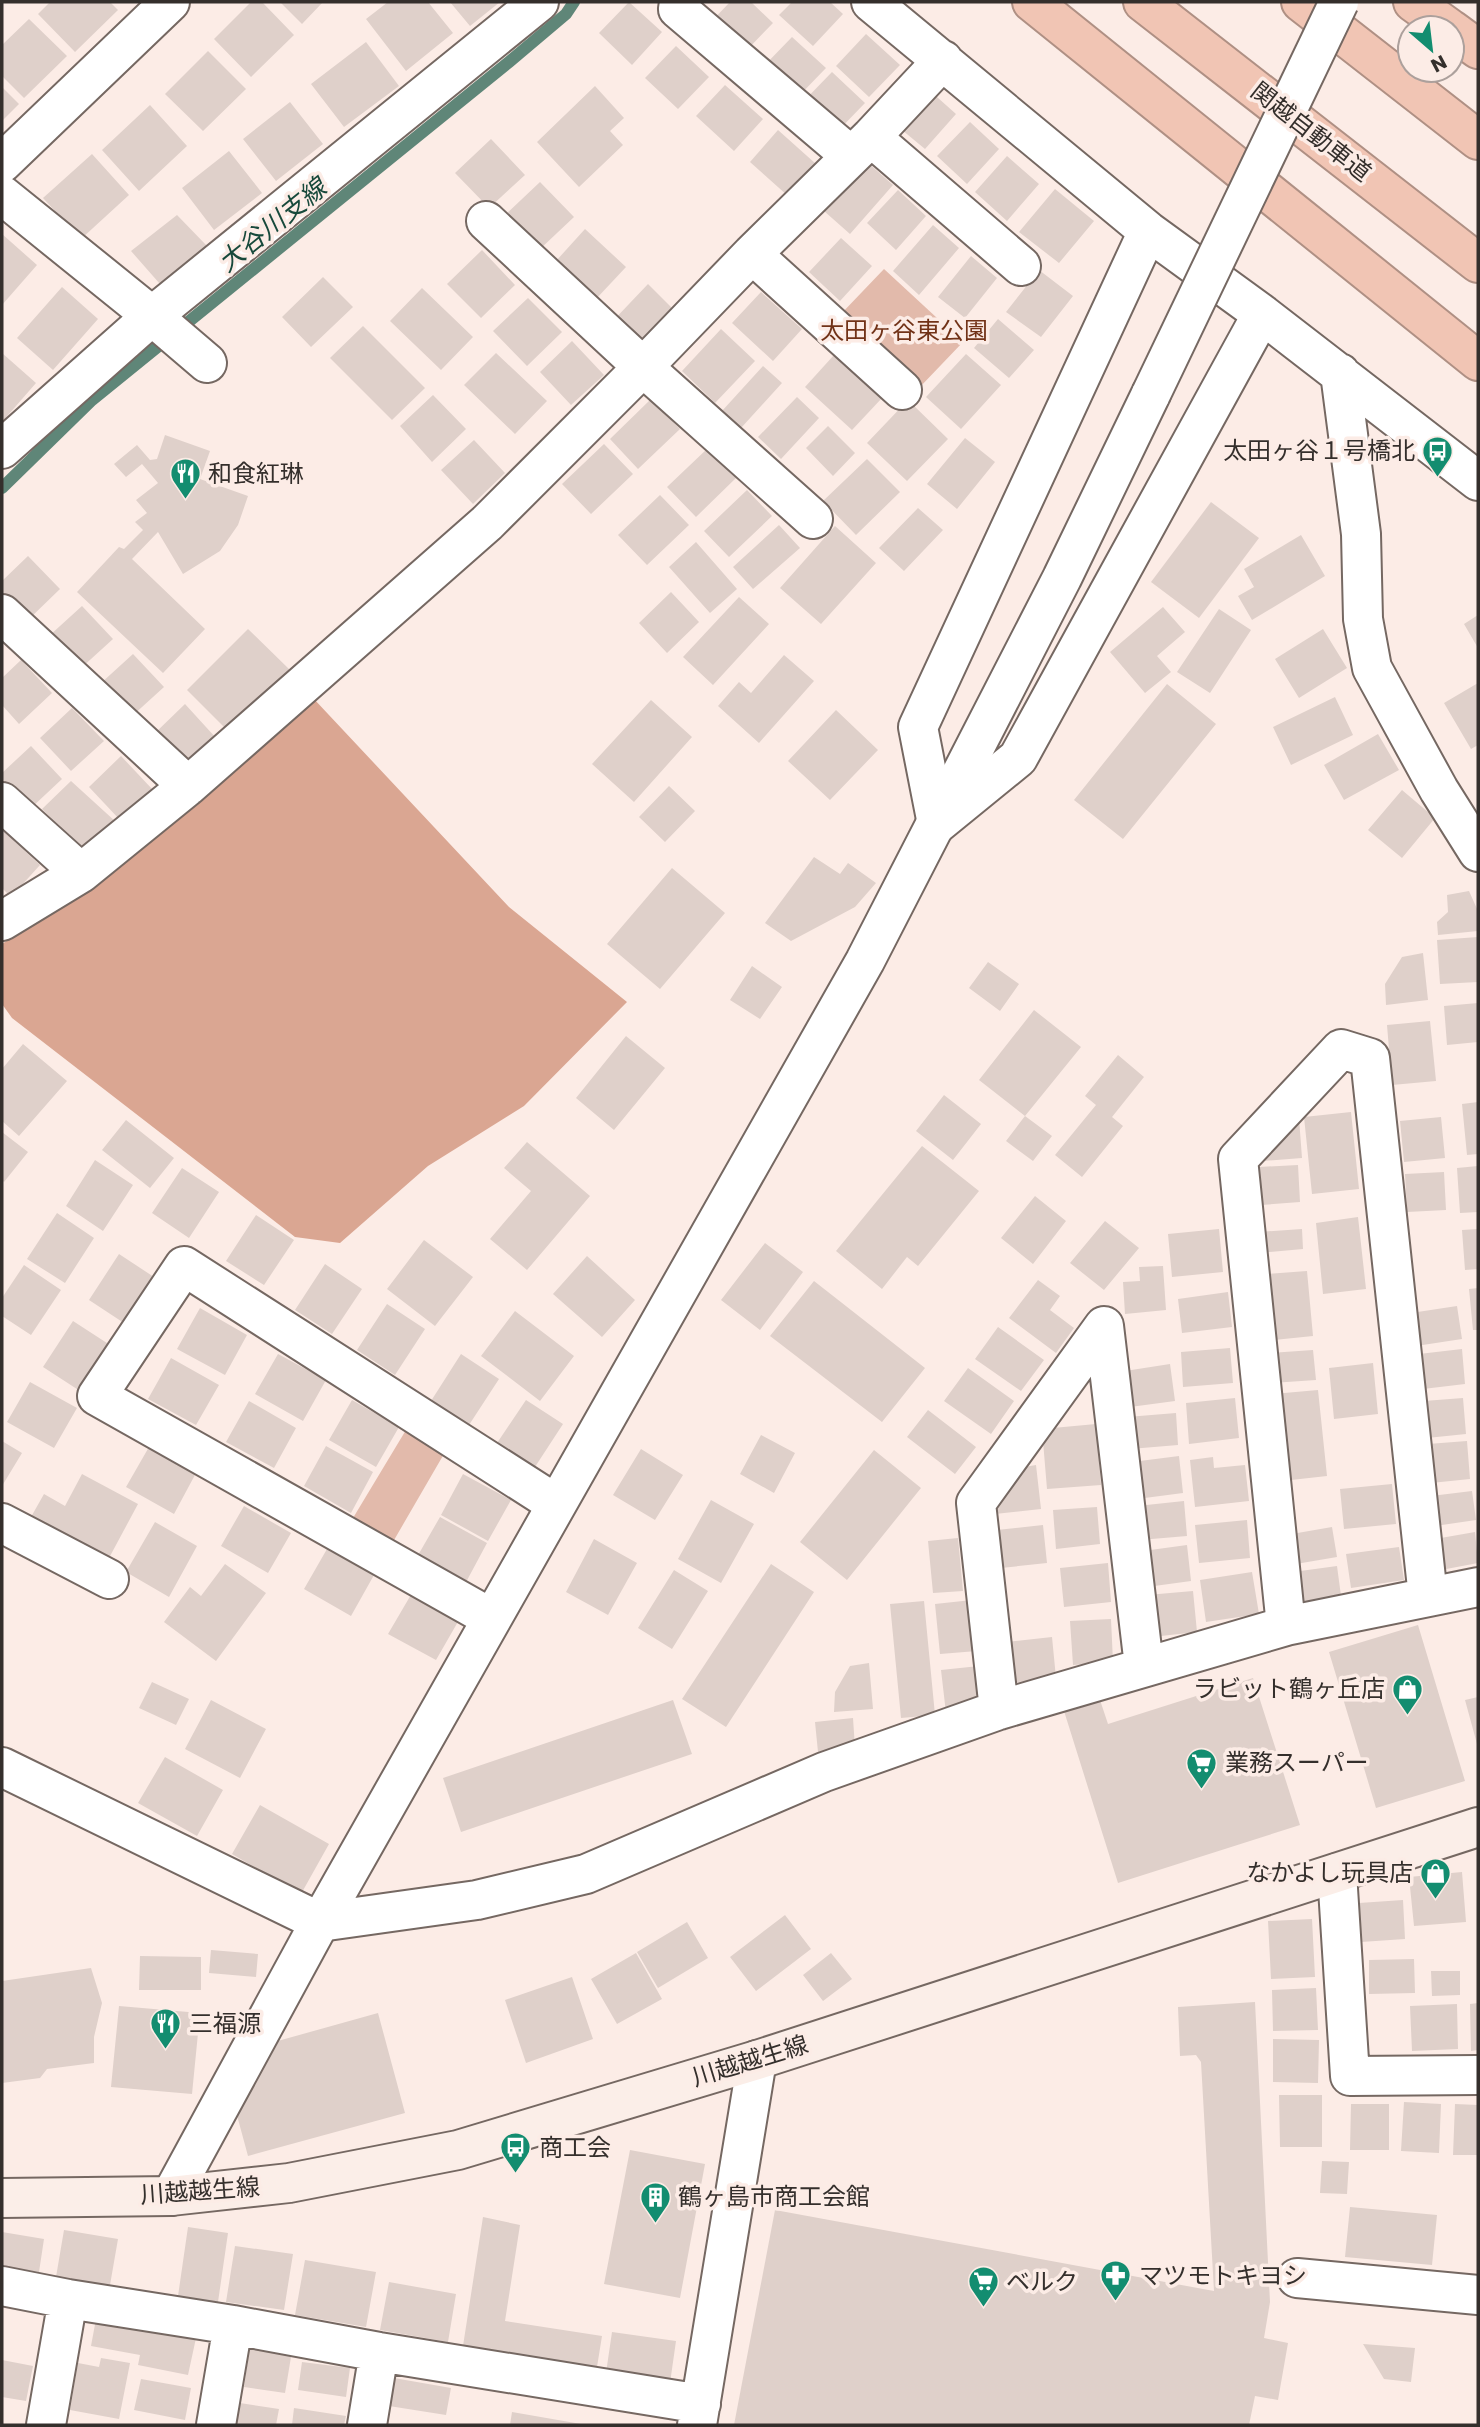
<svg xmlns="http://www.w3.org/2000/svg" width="1480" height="2427" viewBox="0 0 1480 2427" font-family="Poppins,'Noto Sans JP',sans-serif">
<rect width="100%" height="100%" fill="#fcece6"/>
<path fill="#e2baab" d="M884 269 963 342 919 388 840 315Z
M409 1425 448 1447 390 1547 350 1523Z"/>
<path fill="#daa692" d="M313 698 509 907 627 1002 524 1106 428 1166 340 1243 295 1237 12 1018 2 1004V944L97 881Z"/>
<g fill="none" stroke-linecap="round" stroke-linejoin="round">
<path stroke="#5f8678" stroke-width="12" d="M2 488 92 400 509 62 566 14 574 2"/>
</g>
<path fill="#dfd0ca" d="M50 2H110L118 10 75 52 38 14Z
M251 2H262L294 35 251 77 214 39Z
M280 2H323L302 24Z
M388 2H428L453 33 406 71 366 19Z
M450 2H500L470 26Z
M629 2 662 32 632 65 599 33Z
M730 2H751L773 23 742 55 709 24Z
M792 2H830L843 14 813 46 779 15Z
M29 19 67 56 24 98 2 76V45Z
M866 34 900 65 869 97 836 66Z
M792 37 826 68 795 100 761 69Z
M366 42 399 86 344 127 311 84Z
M676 46 709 77 678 109 645 78Z
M208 51 246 89 203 131 165 94Z
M832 72 865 103 834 135 801 104Z
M725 85 763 119 734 151 696 116Z
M595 86 624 118 610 131 623 145 579 187 537 142Z
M2 87 19 104 2 121Z
M928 89 956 114 925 149 896 125Z
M290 102 323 144 276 181 243 139Z
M150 105 187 146 139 191 102 150Z
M970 122 999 149 967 184 937 156Z
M778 130 816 164 788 196 750 162Z
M491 139 525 175 489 208 455 173Z
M229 151 262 193 214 230 182 188Z
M92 154 129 195 81 239 43 198Z
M1007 156 1039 184 1007 221 975 192Z
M866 161 893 185 850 234 824 211Z
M540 182 574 217 539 250 505 215Z
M1055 189 1094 221 1059 263 1019 232Z
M898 190 926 216 896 250 867 223Z
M177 215 208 247 160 284 131 251Z
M933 225 959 248 919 295 893 271Z
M585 229 626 267 596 299 556 261Z
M2 234 37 265 2 305Z
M841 238 872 266 840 301 809 272Z
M482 250 515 285 481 318 447 284Z
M971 256 997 278 965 318 938 297Z
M1039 270 1073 296 1041 337 1006 312Z
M323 277 353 307 311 347 282 317Z
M648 284 674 310 637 349 610 324Z
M62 287 98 319 53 370 17 338Z
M422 288 473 337 441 370 390 321Z
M761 292 802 329 773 361 732 323Z
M528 298 562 332 527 366 493 331Z
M998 319 1034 350 1009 378 974 348Z
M363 326 425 388 392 420 330 358Z
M721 329 755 361 715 403 682 371Z
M572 341 604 375 571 405 540 372Z
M2 353 36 383 2 422Z
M496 353 547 401 515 434 464 385Z
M966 354 1001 385 961 429 926 397Z
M834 355 882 398 852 430 805 387Z
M763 366 782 383 741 428 722 411Z
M433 395 466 429 432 462 400 426Z
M797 397 819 418 781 459 758 437Z
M651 399 680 429 638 469 610 439Z
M908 400 948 439 907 481 867 443Z
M828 426 855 453 833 476 806 448Z
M165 435 210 451 200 479 248 496 238 525 220 551 183 574 158 532 132 559 205 629 163 673 77 592 119 547 124 549 143 530 135 522 147 513 136 500 158 483 142 464 126 477 114 464 137 445 150 460 157 459Z
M965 438 995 462 957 509 927 484Z
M474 440 505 473 473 504 441 470Z
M604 444 633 474 591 514 562 484Z
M708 448 737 477 696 517 667 487Z
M867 459 900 492 856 535 823 501Z
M747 490 772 516 729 557 704 531Z
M660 495 689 525 647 565 618 535Z
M1211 502 1259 538 1199 618 1151 582Z
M918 508 943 530 904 571 879 548Z
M779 525 800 548 753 589 733 567Z
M835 526 876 563 821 624 780 588Z
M1301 535 1325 576 1252 620 1238 596 1254 587 1244 569Z
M696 542 737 589 710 613 669 567Z
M28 556 60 589 28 620 2 592V581Z
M671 592 699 622 667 653 639 623Z
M739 597 769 624 713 685 683 657Z
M82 606 113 639 80 669 49 636Z
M1163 607 1185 632 1157 656 1171 672 1145 693 1110 652Z
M1219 609 1251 630 1210 693 1177 672Z
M1478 615V648L1464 624Z
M248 629 290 670 229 732 187 690Z
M1323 629 1347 668 1299 698 1275 659Z
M133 654 164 687 131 717 100 684Z
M784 655 814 681 759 743 718 706 739 682 751 693Z
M21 660 52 693 19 724 2 705V678Z
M1478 683V745L1471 749 1444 703Z
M1167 684 1216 724 1123 839 1074 800Z
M1335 697 1353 735 1291 765 1273 727Z
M651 700 692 737 634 802 592 764Z
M185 704 216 738 184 768 153 735Z
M72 708 104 741 71 771 40 738Z
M836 710 878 750 830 800 788 761Z
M1378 734 1399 770 1344 800 1324 765Z
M31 746 62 779 30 809 2 779V773Z
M121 756 153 790 120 820 89 787Z
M71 781 116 822 83 852 42 809Z
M669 786 695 811 665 842 639 817Z
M1402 790 1435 818 1402 858 1368 830Z
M2 830 40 865 11 897 2 888Z
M814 857 840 874 848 863 876 883 855 907 791 941 765 923Z
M672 868 725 913 660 989 607 944Z
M1469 891 1478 911V931L1438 935 1437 922 1448 912 1447 895Z
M1478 937V982L1440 984 1437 940Z
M1423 953 1428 1000 1386 1005 1385 984 1402 957Z
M988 962 1019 984 1000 1011 969 988Z
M752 966 782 987 760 1019 730 1000Z
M1478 1003V1042L1447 1045 1444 1006Z
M1034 1010 1081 1047 1025 1116 979 1080Z
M1430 1021 1436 1081 1392 1085 1387 1025Z
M626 1036 665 1068 614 1130 576 1098Z
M23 1044 67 1081 19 1136 2 1121V1069Z
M1118 1055 1144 1077 1112 1117 1123 1126 1082 1177 1055 1155 1096 1105 1085 1096Z
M944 1095 981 1124 953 1160 916 1131Z
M1478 1102V1154L1467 1155 1462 1104Z
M1351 1112 1359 1189 1312 1194 1304 1117Z
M1025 1116 1052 1136 1033 1161 1006 1141Z
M1441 1117 1445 1158 1404 1162 1400 1121Z
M1299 1118 1302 1158 1263 1161 1262 1149Z
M126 1120 174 1158 150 1188 102 1150Z
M2 1132 28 1152 4 1182 2 1180Z
M527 1142 590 1196 527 1270 490 1239 531 1191 504 1168Z
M922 1146 979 1191 918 1266 907 1257 882 1289 836 1251Z
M95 1160 133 1185 103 1231 66 1206Z
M1298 1165 1300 1202 1261 1205 1259 1167Z
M1478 1166V1212L1460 1213 1457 1168Z
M182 1168 219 1192 189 1238 152 1213Z
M1444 1172 1446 1210 1407 1212 1405 1174Z
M1035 1196 1066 1221 1033 1264 1001 1238Z
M57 1213 94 1238 65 1283 27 1259Z
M256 1215 294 1240 264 1285 226 1261Z
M1358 1217 1366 1289 1323 1294 1316 1223Z
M1105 1221 1139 1248 1104 1290 1070 1263Z
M1219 1229 1223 1272 1172 1277 1168 1234Z
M1302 1229 1303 1249 1259 1253 1257 1232Z
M1478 1229V1269L1465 1270 1462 1230Z
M424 1240 473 1277 435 1326 387 1289Z
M765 1243 803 1272 760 1330 721 1300Z
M119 1254 157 1279 127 1325 89 1300Z
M587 1256 635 1300 602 1337 553 1294Z
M325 1264 362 1289 332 1334 295 1310Z
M24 1265 61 1290 31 1335 2 1316V1298Z
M1163 1266 1166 1310 1125 1314 1123 1282 1140 1281 1139 1267Z
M1307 1271 1313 1336 1274 1340 1267 1274Z
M1038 1280 1060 1296 1050 1310 1074 1328 1056 1353 1009 1318Z
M814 1281 925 1368 882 1422 770 1336Z
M1478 1288V1330H1473L1469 1289Z
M1228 1292 1232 1327 1182 1333 1178 1299Z
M387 1304 425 1329 395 1375 357 1350Z
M1457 1306 1462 1339 1416 1346 1411 1313Z
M200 1308 247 1335 225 1375 177 1349Z
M515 1311 574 1356 540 1401 481 1356Z
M73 1321 110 1345 80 1391 43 1367Z
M998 1327 1044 1360 1021 1391 975 1359Z
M1230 1348 1233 1383 1183 1387 1181 1352Z
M1462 1349 1465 1384 1423 1389 1419 1354Z
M1313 1350 1316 1380 1272 1383 1270 1353Z
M278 1354 326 1380 303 1421 255 1394Z
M461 1354 499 1379 469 1425 431 1401Z
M171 1358 219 1385 196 1425 148 1399Z
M1373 1363 1378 1414 1334 1419 1329 1368Z
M1170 1364 1175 1401 1130 1407 1125 1371Z
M968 1368 1014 1401 991 1434 944 1401Z
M30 1382 77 1408 54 1448 7 1422Z
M1318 1390 1327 1476 1282 1481 1273 1394Z
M1235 1398 1239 1438 1189 1444 1186 1403Z
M1463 1398 1466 1434 1427 1438 1424 1401Z
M352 1400 399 1427 376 1467 329 1440Z
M526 1400 563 1424 533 1470 495 1446Z
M249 1401 296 1428 274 1468 226 1442Z
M928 1410 976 1447 955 1474 907 1437Z
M1176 1413 1178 1445 1130 1449 1127 1417Z
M1096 1424 1101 1485 1047 1489 1042 1429Z
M761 1435 795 1453 774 1493 740 1474Z
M2 1441 22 1453 2 1486Z
M1467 1441 1470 1479 1431 1483 1428 1444Z
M326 1446 373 1472 351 1513 304 1486Z
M149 1447 196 1473 174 1514 126 1487Z
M641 1449 683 1475 655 1520 613 1495Z
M874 1450 921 1488 847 1580 800 1542Z
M1179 1456 1183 1493 1137 1499 1132 1462Z
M1213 1457 1214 1468 1245 1465 1249 1501 1195 1507 1190 1460Z
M1036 1465 1041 1509 995 1514 992 1492 1013 1469Z
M82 1474 138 1504 109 1558 31 1517 44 1494 65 1506Z
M463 1474 511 1500 488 1541 441 1515Z
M1392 1484 1396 1524 1344 1529 1340 1489Z
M1472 1491 1476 1520 1435 1526 1431 1496Z
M711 1500 754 1524 721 1583 678 1559Z
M1184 1501 1187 1536 1140 1540 1137 1506Z
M244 1506 291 1533 268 1573 221 1546Z
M1097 1507 1100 1544 1056 1549 1053 1510Z
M440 1517 487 1543 465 1584 417 1557Z
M1247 1520 1250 1558 1199 1563 1195 1525Z
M155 1522 197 1546 169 1597 126 1572Z
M1043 1525 1047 1563 1001 1568 997 1530Z
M1332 1527 1337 1557 1290 1565 1286 1535Z
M1475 1532 1478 1563 1441 1570 1435 1539Z
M958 1538 963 1591 933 1593 928 1541Z
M594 1539 637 1563 608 1615 566 1592Z
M1187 1545 1191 1581 1147 1587 1143 1551Z
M1399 1547 1404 1580 1351 1588 1346 1554Z
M327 1549 374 1575 351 1616 304 1589Z
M1108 1563 1111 1602 1064 1607 1060 1568Z
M225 1564 266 1593 216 1661 164 1622 190 1587 201 1596Z
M771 1564 814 1592 726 1727 682 1699Z
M1337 1566 1341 1596 1298 1603 1293 1572Z
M674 1570 708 1591 672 1649 638 1628Z
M1252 1572 1259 1614 1206 1622 1200 1580Z
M1193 1591 1197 1632 1152 1637 1147 1595Z
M412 1593 459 1620 436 1660 388 1634Z
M972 1600 977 1651 940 1654 935 1604Z
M924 1601 935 1715 901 1718 890 1604Z
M1111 1619 1113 1662 1073 1665 1070 1621Z
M1418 1625 1465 1781 1376 1808 1329 1652Z
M1052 1637 1056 1678 1010 1683 1006 1642Z
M869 1663 873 1709 834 1712 835 1692 850 1666Z
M979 1666 984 1709 946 1713 941 1670Z
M1253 1678 1300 1825 1118 1883 1064 1711 1100 1700 1108 1724Z
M152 1682 189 1699 176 1725 139 1708Z
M1478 1697V1744H1477L1465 1700Z
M211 1700 266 1729 240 1778 185 1749Z
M673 1700 692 1754 461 1832 443 1778Z
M853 1718 855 1748 818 1752 815 1722Z
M165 1757 223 1790 197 1836 138 1803Z
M260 1805 329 1844 301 1894 232 1854Z
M1462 1872 1466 1922 1414 1926 1409 1877Z
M1403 1900 1405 1939 1361 1942 1359 1903Z
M785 1915 811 1949 756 1991 730 1957Z
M1312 1919 1315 1977 1271 1979 1268 1921Z
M687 1922 708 1958 658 1988 637 1952Z
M211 1950 258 1954 256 1977 209 1973Z
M636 1953 662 1999 617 2024 591 1979Z
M831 1953 852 1979 823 2001 803 1975Z
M140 1956 201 1957V1990H139Z
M1414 1959 1415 1993 1369 1994V1960Z
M91 1968 102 2003 94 2037V2063L47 2069 40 2078 2 2083V1981Z
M1431 1971H1460V1995L1432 1996Z
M572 1977 593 2039 526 2063 505 2000Z
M1316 1988 1318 2030 1273 2031 1272 1990Z
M1255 2002 1270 2302 1264 2338 1288 2343 1278 2400 1255 2396 1249 2425H734L775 2210 1214 2291 1201 2062 1196 2055 1180 2056 1178 2007Z
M1478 2003V2050L1471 2051 1470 2004Z
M1457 2004 1458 2049 1412 2051 1410 2006Z
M119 2006 200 2013 192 2094 111 2087Z
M378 2013 405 2113 248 2156 232 2097 267 2044Z
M1273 2039 1319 2040 1318 2083 1273 2082Z
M1279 2095H1322V2147H1280Z
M1404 2102 1441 2104 1439 2153 1401 2151Z
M1351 2104H1389V2150H1350Z
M1455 2104 1478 2105V2155H1453Z
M630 2150 705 2164 680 2298 604 2284Z
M1322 2161 1349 2162 1347 2194 1320 2193Z
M1350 2207 1437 2215 1432 2265 1345 2257Z
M483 2217 520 2225 505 2321 602 2336 597 2367 463 2346Z
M188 2227 228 2233 218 2302 178 2296Z
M64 2230 118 2239 110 2285 56 2277Z
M2 2232 44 2239 39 2272 2 2266Z
M235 2246 293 2254 284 2310 226 2302Z
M305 2260 376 2272 366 2327 295 2315Z
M389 2282 456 2294 448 2342 380 2330Z
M96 2319 196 2338 188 2375 138 2365 140 2355 91 2346Z
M612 2332 676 2341 670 2383 606 2373Z
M1363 2344 1415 2348 1411 2382 1384 2379Z
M250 2345 292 2351 285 2393 244 2387Z
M101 2358 130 2363 119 2419 70 2410 78 2363 99 2367Z
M2 2360 33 2366 26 2401 2 2397Z
M302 2362 350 2368 346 2397 298 2390Z
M394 2378 451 2388 446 2415 389 2406Z
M141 2379 191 2388 185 2420 134 2410Z
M240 2403 279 2409 276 2425H236Z
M294 2408 346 2416 344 2425H292Z
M512 2412 581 2424V2425H510Z"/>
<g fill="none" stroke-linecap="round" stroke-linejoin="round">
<defs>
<path id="minor" d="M679 2 678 9 851 156
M871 2 1148 231 1262 314 1478 481
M871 137 1021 266
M2 163 170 2
M486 221 643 367 813 519
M1148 231 918 727 937 824 1018 758 1262 314
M752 254 902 390
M152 316 207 363
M1340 373 1361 534 1363 619 1372 668 1439 790 1478 852
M2 449 152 316 539 2
M2 614 188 786
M2 802 81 873
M2 921 81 873 188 786 487 523 643 367 752 254 871 137 943 60
M2 1523 109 1579
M491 1618 97 1396 184 1266 556 1504
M1286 1626 1238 1159 1341 1049 1370 1058 1428 1597
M999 1710 976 1503 1104 1326 1144 1666
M2 1767 320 1922 477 1900 586 1874 824 1772 999 1710 1286 1626 1478 1587
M1337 1873 1350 2076 1478 2075
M1297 2278 1478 2295
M2 2286 68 2299 233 2325 379 2352 701 2404
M46 2425 68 2299
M216 2425 233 2325
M367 2425 379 2352
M697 2425 757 2060"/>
<path id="tertiary" d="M2 195 152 316
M171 2196 320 1922 865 961 1062 578 1151 394"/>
<path id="secondary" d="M2 2198 171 2196 289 2183 458 2150 757 2060 1478 1827"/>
<path id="motorway" d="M1032 2 1478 361
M1143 2 1478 263
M1301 2 1478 140
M1413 2 1449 28
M1452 30 1478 49"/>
</defs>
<use href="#minor" stroke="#756862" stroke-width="42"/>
<use href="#tertiary" stroke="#756862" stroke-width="42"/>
<use href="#secondary" stroke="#756862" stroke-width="42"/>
<use href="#motorway" stroke="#af9084" stroke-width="42"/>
<use href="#minor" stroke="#fff" stroke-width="38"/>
<use href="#tertiary" stroke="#fff" stroke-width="38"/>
<use href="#secondary" stroke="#fbeee8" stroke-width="38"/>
<use href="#motorway" stroke="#f1c5b4" stroke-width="38"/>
<defs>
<path id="tertiary-bridge" d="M1151 394 1339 2"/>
</defs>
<use href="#tertiary-bridge" stroke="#756862" stroke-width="42" stroke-linecap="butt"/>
<use href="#tertiary-bridge" stroke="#fff" stroke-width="38"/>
</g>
<defs>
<symbol id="bus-pin" viewBox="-11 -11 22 30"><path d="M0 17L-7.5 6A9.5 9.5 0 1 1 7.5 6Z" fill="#138d70" stroke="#fcece6"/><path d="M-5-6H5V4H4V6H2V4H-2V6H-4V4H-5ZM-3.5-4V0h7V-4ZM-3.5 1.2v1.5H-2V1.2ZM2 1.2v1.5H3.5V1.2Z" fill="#fff"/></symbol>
<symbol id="restaurant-pin" viewBox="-11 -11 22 30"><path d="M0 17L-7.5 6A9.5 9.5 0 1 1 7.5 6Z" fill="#138d70" stroke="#fcece6"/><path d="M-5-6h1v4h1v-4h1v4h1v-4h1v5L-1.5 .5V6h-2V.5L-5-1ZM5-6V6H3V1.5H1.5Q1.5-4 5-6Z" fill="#fff"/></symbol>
<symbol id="shop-pin" viewBox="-11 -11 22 30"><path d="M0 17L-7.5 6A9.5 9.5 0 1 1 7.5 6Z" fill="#138d70" stroke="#fcece6"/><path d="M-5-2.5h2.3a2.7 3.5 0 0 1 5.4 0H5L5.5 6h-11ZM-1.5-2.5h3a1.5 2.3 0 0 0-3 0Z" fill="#fff"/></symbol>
<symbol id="supermarket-pin" viewBox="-11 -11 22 30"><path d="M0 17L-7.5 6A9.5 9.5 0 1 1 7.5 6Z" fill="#138d70" stroke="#fcece6"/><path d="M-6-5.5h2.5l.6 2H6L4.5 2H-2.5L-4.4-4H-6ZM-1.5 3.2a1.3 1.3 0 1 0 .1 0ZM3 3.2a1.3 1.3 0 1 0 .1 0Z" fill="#fff"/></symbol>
<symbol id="building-pin" viewBox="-11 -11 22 30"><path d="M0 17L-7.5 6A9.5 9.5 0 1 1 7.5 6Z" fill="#138d70" stroke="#fcece6"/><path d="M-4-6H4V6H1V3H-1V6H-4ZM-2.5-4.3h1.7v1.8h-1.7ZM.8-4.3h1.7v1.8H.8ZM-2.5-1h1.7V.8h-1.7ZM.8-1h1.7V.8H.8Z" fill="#fff"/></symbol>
<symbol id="pharmacy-pin" viewBox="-11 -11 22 30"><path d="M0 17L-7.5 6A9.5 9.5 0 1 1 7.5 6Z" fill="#138d70" stroke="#fcece6"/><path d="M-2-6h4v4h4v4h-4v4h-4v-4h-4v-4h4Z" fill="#fff"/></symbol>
</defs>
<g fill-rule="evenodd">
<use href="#bus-pin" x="1420" y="434" width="35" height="47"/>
<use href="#restaurant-pin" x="168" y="456" width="35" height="47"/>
<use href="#shop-pin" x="1390" y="1672" width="35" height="47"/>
<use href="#supermarket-pin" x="1184" y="1746" width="35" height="47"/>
<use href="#shop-pin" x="1418" y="1856" width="35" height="47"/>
<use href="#restaurant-pin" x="148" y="2006" width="35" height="47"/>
<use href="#bus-pin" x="498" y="2130" width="35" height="47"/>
<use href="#building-pin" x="638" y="2180" width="35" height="47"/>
<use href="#pharmacy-pin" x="1098" y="2258" width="35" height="47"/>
<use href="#supermarket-pin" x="966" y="2264" width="35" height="47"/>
</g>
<g text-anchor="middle" stroke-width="7" stroke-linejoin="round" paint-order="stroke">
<g font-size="24" fill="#342f2c" stroke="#fcece6">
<text transform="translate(1311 132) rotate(38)" y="8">関越自動車道</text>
<text transform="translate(750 2061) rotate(-17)" y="8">川越越生線</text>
<text transform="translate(200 2191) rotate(-4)" y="8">川越越生線</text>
</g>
<g font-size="24" fill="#713217" stroke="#fcece6">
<text x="904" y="339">太田ヶ谷東公園</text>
</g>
<g font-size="24" fill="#342f2c" stroke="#fcece6" text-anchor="start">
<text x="1415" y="459" text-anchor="end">太田ヶ谷１号橋北</text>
<text x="208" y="482">和食紅琳</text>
<text x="1385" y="1697" text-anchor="end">ラビット鶴ヶ丘店</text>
<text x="1225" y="1771">業務スーパー</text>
<text x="1413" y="1881" text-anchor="end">なかよし玩具店</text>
<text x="189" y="2032">三福源</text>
<text x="539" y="2156">商工会</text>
<text x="678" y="2205">鶴ヶ島市商工会館</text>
<text x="1139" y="2284">マツモトキヨシ</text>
<text x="1006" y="2290">ベルク</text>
</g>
<g font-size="26" font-style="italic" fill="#17493b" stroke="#fcece6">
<text transform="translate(272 225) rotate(-39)" y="9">大谷川支線</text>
</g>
</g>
<rect width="1480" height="2427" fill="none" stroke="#342f2c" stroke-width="7"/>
<g transform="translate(1431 49) rotate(152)"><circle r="33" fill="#fcece6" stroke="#aca09c" stroke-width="2"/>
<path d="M0-5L12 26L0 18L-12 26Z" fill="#138d70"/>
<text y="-10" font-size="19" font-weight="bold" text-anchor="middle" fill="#342f2c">N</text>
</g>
</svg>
